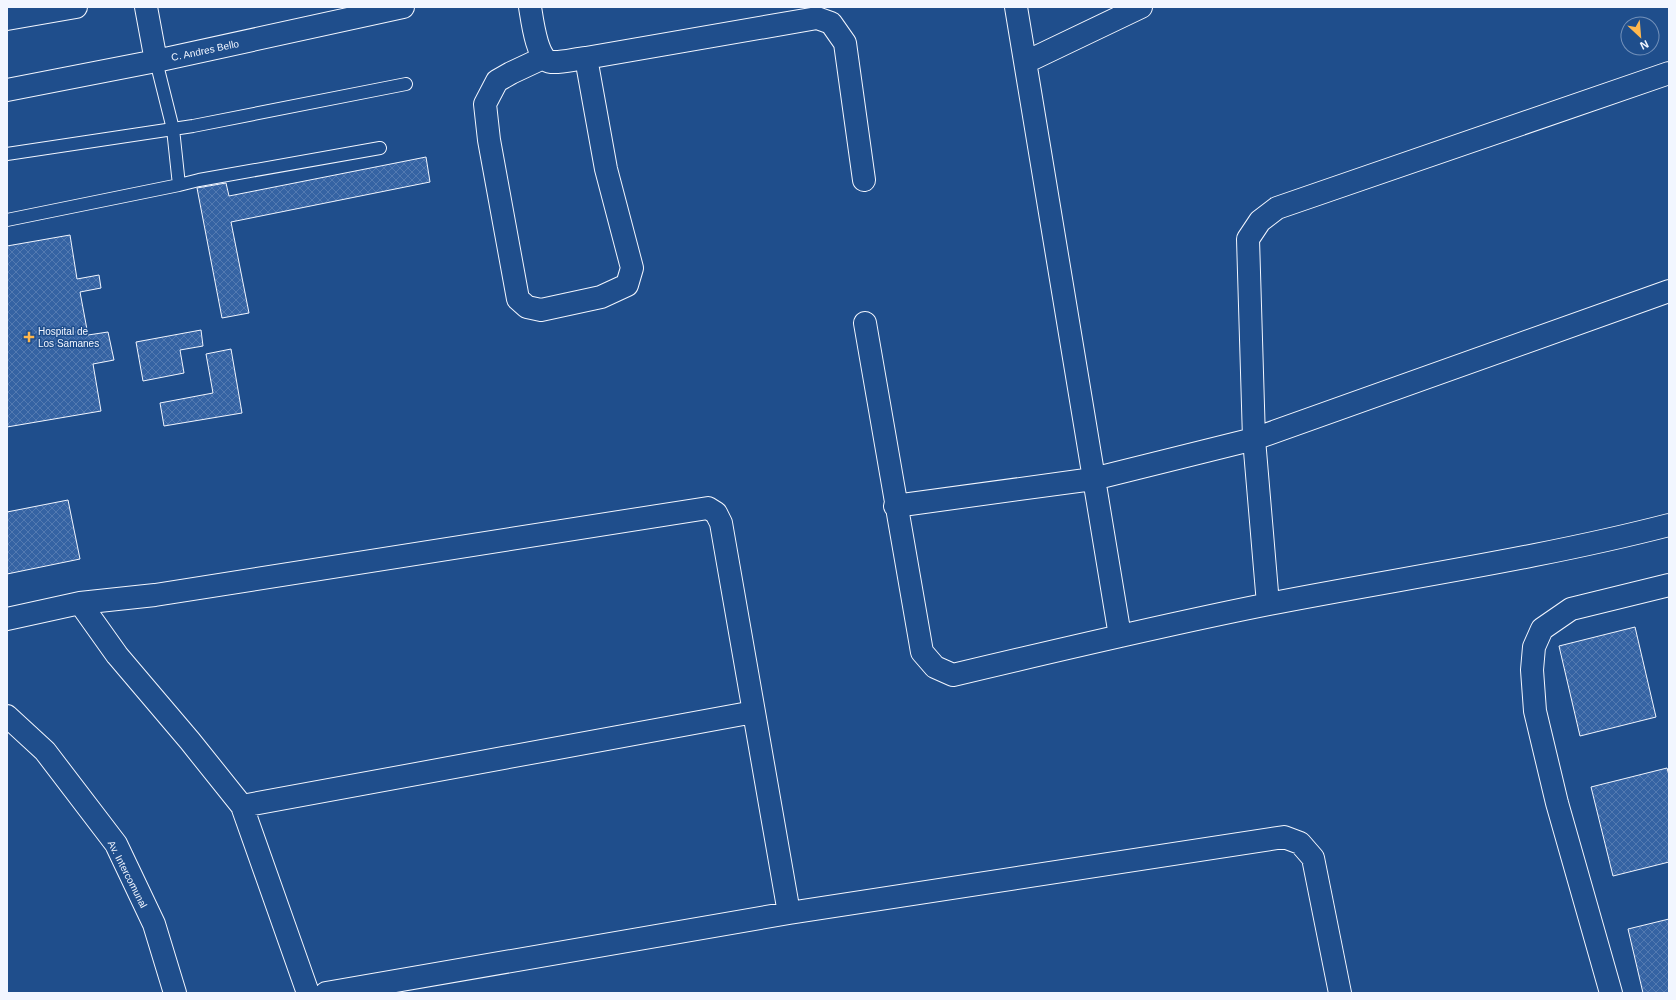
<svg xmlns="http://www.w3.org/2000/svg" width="1676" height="1000" viewBox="0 0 1676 1000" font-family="Arial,sans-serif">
<defs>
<pattern id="building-cross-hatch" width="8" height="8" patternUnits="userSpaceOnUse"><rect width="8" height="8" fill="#3563a3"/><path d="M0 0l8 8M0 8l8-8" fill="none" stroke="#537ab1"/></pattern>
</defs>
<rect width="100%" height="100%" fill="#1f4e8c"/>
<path fill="url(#building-cross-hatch)" stroke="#f2f6ff" d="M426 157 430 182 231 222 249 313 222 318 197 188 226 183 229 196Z
M70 235 77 279 99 275 101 288 80 292 88 335 108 332 114 360 93 364 101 411 7 427V246Z
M201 330 203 346 180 350 184 373 143 381 136 342Z
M231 349 242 413 164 426 160 403 213 393 206 354Z
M68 500 80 559 7 574V512Z
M1635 627 1656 717 1580 736 1559 646Z
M1667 768 1669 775V862L1613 876 1591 787Z
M1669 919V993H1643L1628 929Z"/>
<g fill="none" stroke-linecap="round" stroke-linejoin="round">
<defs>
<path id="lane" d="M156 61 173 129 179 185
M7 154 193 126 406 84
M7 220 179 185 199 180 380 148"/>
<path id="street" d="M146 7 156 61
M530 7C532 19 537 61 551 62 562 63 575 59 586 58L817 18 831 23 845 43 864 180
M1016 7 1120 636
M7 19 76 7
M543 58 511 73 497 81 485 104 489 140 518 299 527 307 541 310 601 297 627 285 632 268 606 169 586 58
M1026 62 1141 7
M7 90 156 61 403 7
M865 323 922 652 935 667 953 675C1058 650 1163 625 1269 604 1402 578 1537 559 1669 525
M895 506 1093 479 1254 439 1669 291
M80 603 117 655 190 741 242 806 308 993
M1268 604 1254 439 1248 239 1260 221 1277 208 1669 73
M7 619 80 603 155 595 708 508 716 513 721 523 789 913
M7 716 45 751 116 844 154 924 175 993
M242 806 754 712
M326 993 789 913 1284 837 1300 843 1313 858 1340 993
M1611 993 1557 803 1535 711 1532 670 1534 647 1542 629 1571 609 1669 585"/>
</defs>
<use href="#lane" stroke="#f2f6ff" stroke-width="14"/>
<use href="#street" stroke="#f2f6ff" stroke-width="24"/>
<use href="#lane" stroke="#1f4e8c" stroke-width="12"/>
<use href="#street" stroke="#1f4e8c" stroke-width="22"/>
</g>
<path fill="#ffb74d" stroke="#1f4e8c" stroke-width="1.5" d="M27 331h4v4h4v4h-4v4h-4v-4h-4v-4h4z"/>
<g text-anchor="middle" stroke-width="3" stroke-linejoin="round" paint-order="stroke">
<g font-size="10" fill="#f2f6ff" stroke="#1f4e8c">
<text transform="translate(205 50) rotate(-12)" y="4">C. Andres Bello</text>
<text transform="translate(128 874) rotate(63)" y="4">Av. Intercomunal</text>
</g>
<g font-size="10" fill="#f2f6ff" stroke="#1f4e8c" text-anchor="start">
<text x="38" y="335">Hospital de<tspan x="38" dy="12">Los Samanes</tspan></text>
</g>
</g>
<rect width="1676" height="1000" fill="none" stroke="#f2f6ff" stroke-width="16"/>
<g transform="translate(1640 36) rotate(154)"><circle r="19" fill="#1f4e8c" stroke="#7391ba"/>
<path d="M0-3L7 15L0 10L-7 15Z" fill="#ffb74d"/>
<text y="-6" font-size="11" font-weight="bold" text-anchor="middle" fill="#f2f6ff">N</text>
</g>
</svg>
